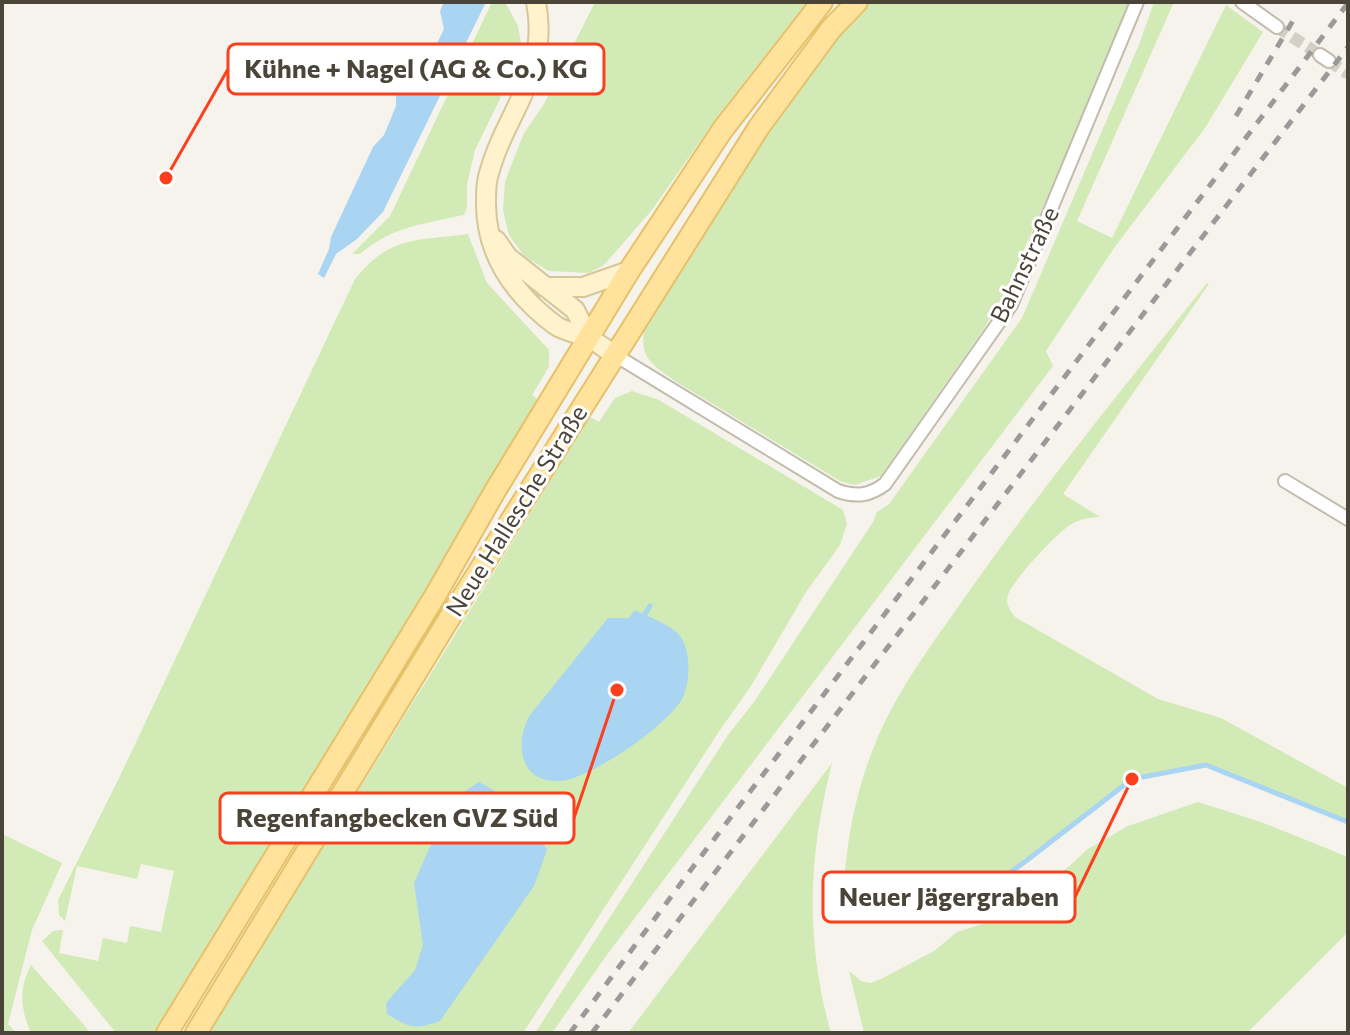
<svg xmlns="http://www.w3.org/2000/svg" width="1350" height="1035" viewBox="0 0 1350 1035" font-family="Commissioner,sans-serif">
<rect width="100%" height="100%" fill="#f6f3ec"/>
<path fill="#d2eab5" d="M492 2H505L518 26 521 43 518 62 475 150 467 184V207L464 215C423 224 393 226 360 254H352L390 216Z
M595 2H807L719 114 652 210 604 265 589 273 549 271 525 257 509 235 503 210 505 181 524 133 544 104Z
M868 2H1129L1064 159 1003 297 983 330 881 476 854 485 840 481 675 381C653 365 640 360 644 330L742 171 816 59Z
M1154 2H1174L1077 221 1112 238 1226 5 1263 32 1205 128 1114 248 1046 351 1053 366 609 952 552 1033H535L728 735 754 702 873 522 877 512 889 504 1022 318 1140 42Z
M468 234 487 283 549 350V367L532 395 540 401 156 1033H116L42 941 53 931 63 930 59 953 98 961 103 938 127 943 130 926 161 932 174 871 141 864 137 879 77 866 65 921 59 915 58 900 120 776 355 279C391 235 416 241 468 234Z
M1207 283 1209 284 1063 494 1100 517C1091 517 1079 519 1070 525 1057 533 1012 581 1008 595 1005 604 1010 610 1015 617L1158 699 1221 718 1348 788V822L1206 765 1132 779 1026 861 949 916 858 914 866 885 852 880 844 886C847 835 857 787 877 739 898 689 932 644 963 600 1039 491 1124 387 1207 283Z
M632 391 659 400 843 510 847 524 840 545 806 592 751 686 720 730 523 1033H208L590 417 599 422 615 398Z
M832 763C808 857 805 940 831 1033H628Z
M1198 802 1261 822 1348 857V932L1247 1033H864L849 971 861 981 871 983 881 979 934 951 957 932 1017 913 1088 849 1128 826Z
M2 834 62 863 32 930 8 1024 16 1033H2Z
M31 965 84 1025 90 1033H31C21 1010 18 989 31 965Z"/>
<path fill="#a9d4f2" d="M444 2H486L383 212 357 239 336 254 324 278 318 274 329 249 331 237 373 147 384 135 396 106V94L407 71 428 62 444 29 440 11Z
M635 610C648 617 674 625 682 639 691 654 690 684 682 699 667 726 591 778 561 781 519 784 514 743 530 715L608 618H629Z
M479 782 526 809 547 850 534 886 440 1021C415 1030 409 1028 387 1014L386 1003 415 970 423 945 414 883 450 801Z"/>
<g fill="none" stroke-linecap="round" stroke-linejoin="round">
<path stroke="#a9d4f2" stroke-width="5" d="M642 619 650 606
M864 901 949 916 1026 861 1132 779 1206 765 1348 822"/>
<path stroke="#d4d0c8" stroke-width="12" stroke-dasharray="12 6" stroke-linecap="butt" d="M1277 27 1320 55
M1329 61 1348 74"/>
<defs>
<path id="street" d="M1242 2 1277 27
M1320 55 1329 61
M615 355 838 491C857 497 869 496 885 484L1011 305 1137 2
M1285 481 1348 519"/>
<path id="secondary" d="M536 2C550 76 505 111 488 177 486 184 486 193 486 201 485 254 514 294 555 325 565 332 578 333 589 338 598 343 607 350 615 355
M496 240 508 257 575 310 589 338
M545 287H583L629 271"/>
<path id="primary" d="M167 1033 435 596 495 491 629 271 723 129 822 2
M196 1033 447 622 759 127 831 29 857 2"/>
</defs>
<use href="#street" stroke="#c2bbae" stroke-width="16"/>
<use href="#secondary" stroke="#d6c79b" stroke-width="22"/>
<use href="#primary" stroke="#e6c16a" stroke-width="24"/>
<use href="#street" stroke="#fff" stroke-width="12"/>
<use href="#secondary" stroke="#fff3cd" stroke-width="18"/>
<use href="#primary" stroke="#ffe39c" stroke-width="20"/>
<path stroke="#9a9a9a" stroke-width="5" stroke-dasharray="10 10" stroke-linecap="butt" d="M1236 116 1294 19
M570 1033 693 867 1348 3
M592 1033 1348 47"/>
</g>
<g text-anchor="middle" stroke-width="6" stroke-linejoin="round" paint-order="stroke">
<g font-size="24" fill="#4b4439" stroke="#fff">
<text transform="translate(1025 265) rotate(-64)" y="8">Bahnstraße</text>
<text transform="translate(517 511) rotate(-58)" y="8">Neue Hallesche Straße</text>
</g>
</g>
<path fill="none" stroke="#fc3f1d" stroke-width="3" d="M166 178L228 69M617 690L574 818M1132 779L1075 897"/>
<g fill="#fc3f1d" stroke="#fff" stroke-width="3">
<circle cx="166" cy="178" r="8"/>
<circle cx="617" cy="690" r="8"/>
<circle cx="1132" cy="779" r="8"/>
</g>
<g fill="#fff" stroke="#fc3f1d" stroke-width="3">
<rect x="228" y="44" width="376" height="50" rx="8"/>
<rect x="220" y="793" width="354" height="50" rx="8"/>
<rect x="823" y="872" width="252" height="50" rx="8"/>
</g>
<g font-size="26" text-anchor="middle" font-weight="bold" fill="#4b4439">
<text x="416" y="78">Kühne + Nagel (AG &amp; Co.) KG</text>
<text x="397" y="827">Regenfangbecken GVZ Süd</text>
<text x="949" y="906">Neuer Jägergraben</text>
</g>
<rect width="1350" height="1035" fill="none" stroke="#4b4439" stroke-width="8"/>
</svg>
